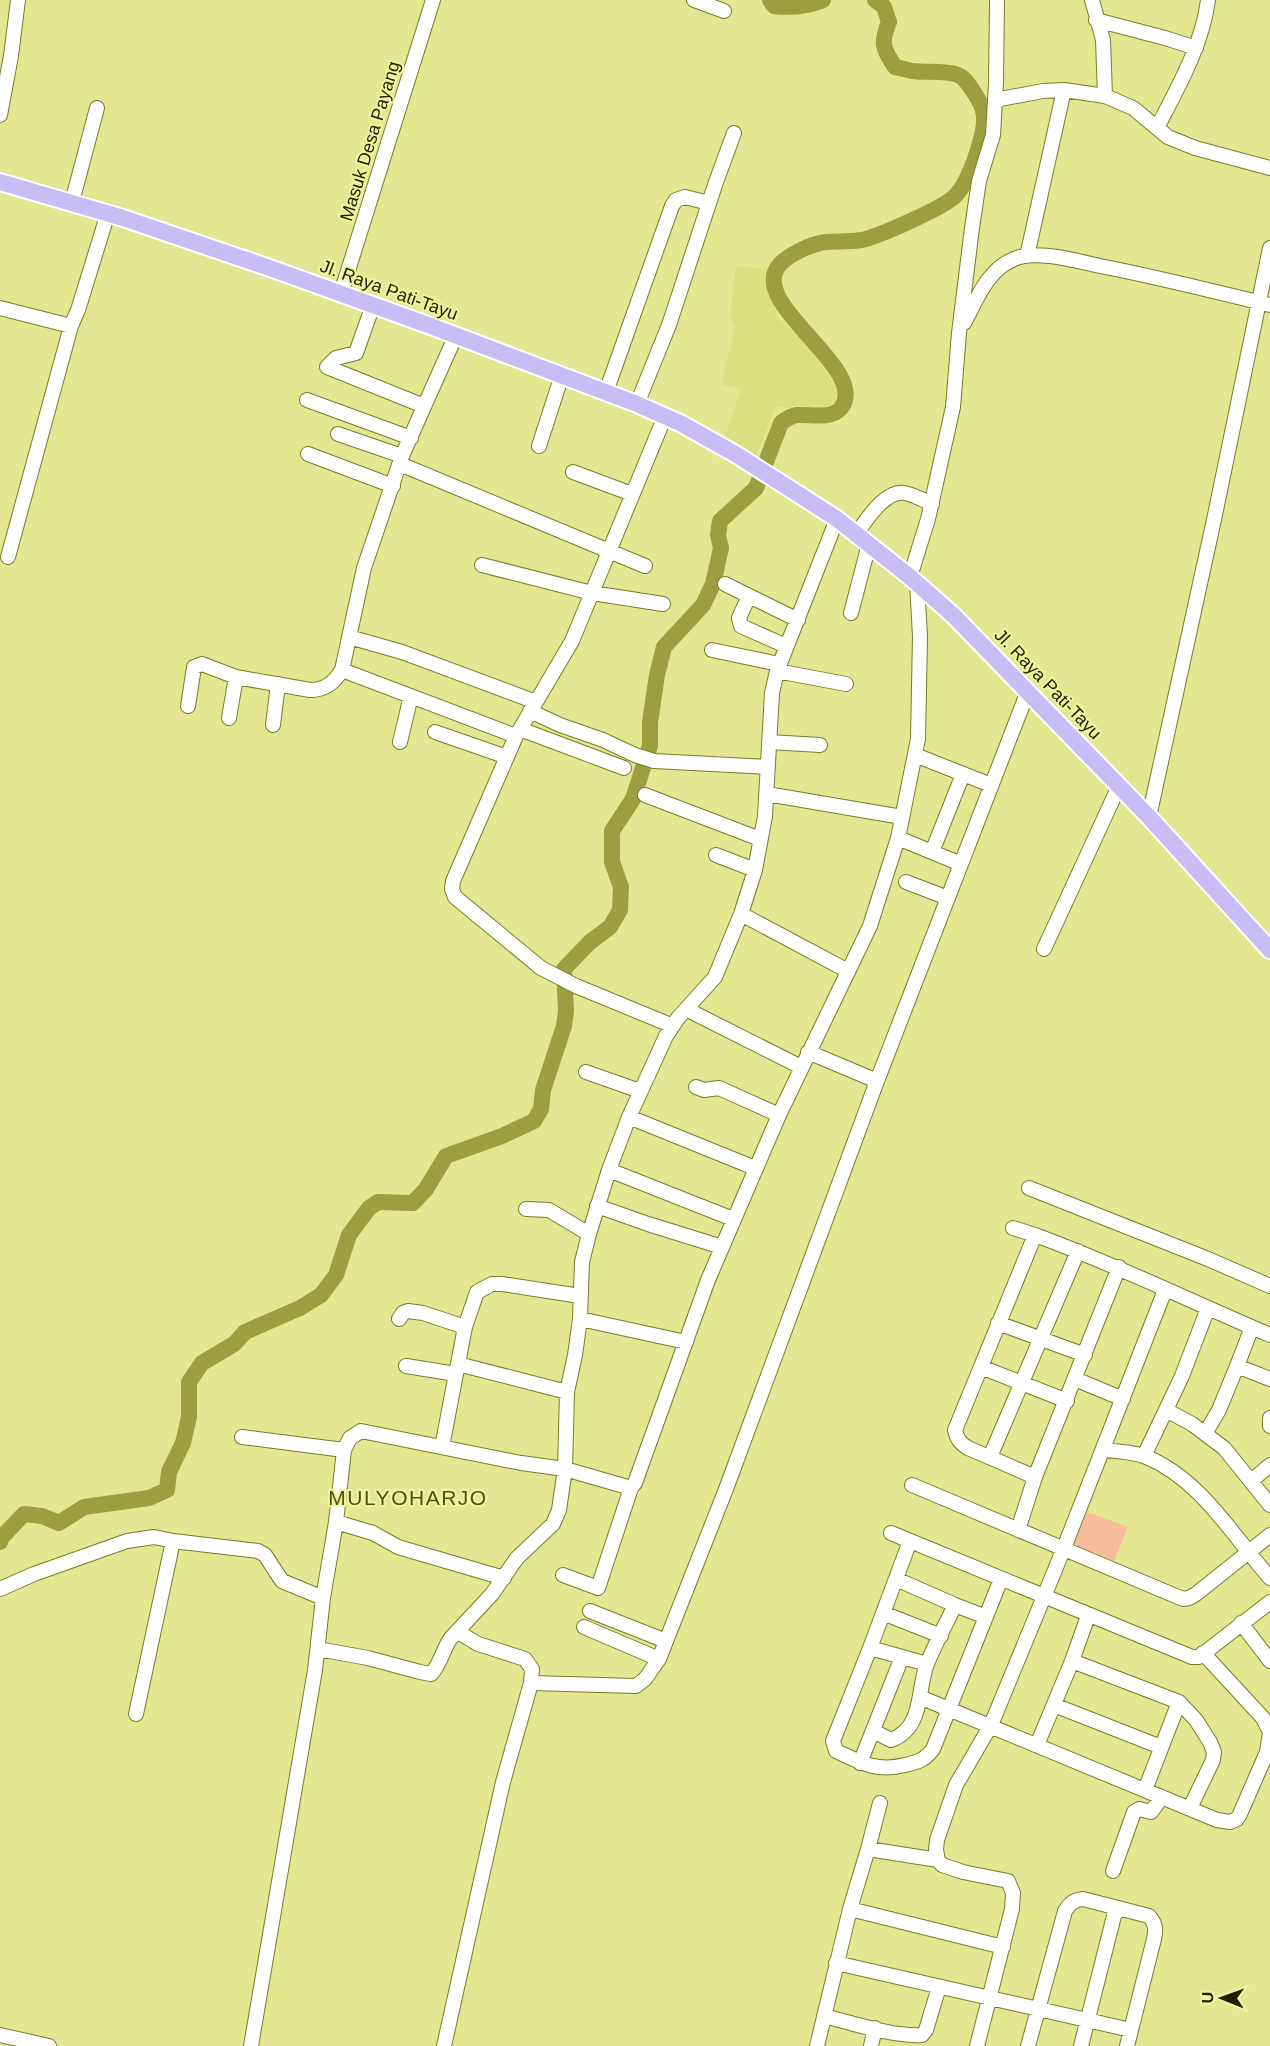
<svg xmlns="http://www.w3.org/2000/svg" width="1270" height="2046" viewBox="0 0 1270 2046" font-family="Helvetica,sans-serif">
<rect width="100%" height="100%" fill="#e3e791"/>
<path fill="#dadf80" d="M736 266 771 269 770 290 777 317 809 347 831 379 837 392 834 402 821 410 808 411 779 406 775 409 755 459 724 440 741 389 721 384 735 327 730 318Z"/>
<path fill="#f7bd9b" d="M1085 1511 1128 1527 1114 1561 1072 1543Z"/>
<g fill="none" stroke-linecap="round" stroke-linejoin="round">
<path stroke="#9c9f3f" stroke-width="16" d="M770 0 774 6C791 8 806 7 823 0
M0 1542 2 1537 24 1514 42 1516 59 1523 84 1507 149 1498 167 1490 169 1472 183 1443 189 1417V1382L202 1363 234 1344 245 1332 300 1308 321 1295 336 1275 349 1235 369 1208 378 1202 413 1203 426 1189 446 1156 502 1136 534 1121 541 1109 543 1090 564 1026 566 1011 564 969 590 942 610 927 620 910 621 887 612 862V831L633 799 650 746V722L657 675 664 647 703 605 713 584 721 548 718 535 720 521 756 488 781 423C786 419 791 416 797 415 810 414 831 420 841 408 870 371 756 309 776 270 783 256 811 244 826 242 838 241 850 242 862 240 879 236 946 207 956 195 965 186 974 163 978 150 983 132 989 116 978 99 973 91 966 78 958 75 944 70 927 73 912 71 907 70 901 68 895 67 883 48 880 44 889 22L884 7 875 0"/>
<defs>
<path id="minor" d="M694 0 724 11
M1092 0 1103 40 1105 96
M1096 20 1165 38 1196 48
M995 100 1043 91 1064 90 1105 96 1133 108 1168 137 1195 148 1270 168
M0 115 11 56 18 0
M1157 128C1178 87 1202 46 1208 0
M72 202 97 108
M1027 256 1064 90
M341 293 433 0
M373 305 356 353 336 358 327 367 424 406
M0 308 71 326
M964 323C977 299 987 270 1014 259 1035 249 1077 261 1100 266 1157 277 1213 291 1270 305
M606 392 672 206 676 200 685 197 709 203
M307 400 411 438
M637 404 669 325 716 182 734 133
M665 416 572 641 516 736 453 881 452 889 455 897 541 968 576 986 673 1026
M338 434 402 456
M539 446 562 375
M308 454 393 486
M400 464 645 566
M573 472 632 494
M856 534C866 521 885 489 905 493 914 495 923 500 932 504
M8 557 71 326 78 310 108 213
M482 565 592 593 663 604
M910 577 928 519 953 407 959 333 972 228 979 181 993 135 996 83 997 0
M725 584 798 620
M749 596 739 618 741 626 786 646
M851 613 869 544
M349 637 402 652 536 702
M712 650 779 664
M342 670 516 736
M777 671 846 684
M188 706 194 667 202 664 236 677 310 690C325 690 334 683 342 670L364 568 402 456 456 335
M530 711 560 725 603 740 635 755 654 761 768 767
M229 718 236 677
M273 725 278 684
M520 729 624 768
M435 732 507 757
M400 742 411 696
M769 742 820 745
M915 755 991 785
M767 794 902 817
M645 795 760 839
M1149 817 1215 515 1270 248
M898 838 961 864
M932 852 963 774
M716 855 755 870
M906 882 948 898
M741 914 848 971
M1044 949 1119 786
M686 1009 801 1067
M808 1052 877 1081
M586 1072 640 1091
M696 1087 704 1090 719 1088 779 1115
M629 1117 755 1168
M609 1170 733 1219
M1029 1188 1208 1259 1270 1286
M597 1206 648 1224 722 1247
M526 1209 549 1210 589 1234
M1013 1228 1035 1235
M399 1319 403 1313 408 1311 423 1313 465 1327
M580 1319 686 1342
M998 1323 1085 1355
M458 1364 567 1392
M406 1366 456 1374
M1237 1366 1252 1327
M981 1367 1067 1401
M1075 1379 1123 1399
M1166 1410 1192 1424 1224 1448 1270 1505
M1270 1418V1426
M1206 1432 1219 1410 1237 1366 1270 1379
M242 1437 344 1450
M442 1447 465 1327 477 1292 492 1284H502L580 1296
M1103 1450C1116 1451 1131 1452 1144 1456 1200 1478 1232 1535 1270 1578
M1144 1456 1182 1376 1208 1308
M990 1457 1078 1251
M1035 1477 968 1448C960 1443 957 1439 955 1430L1035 1235C1115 1264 1192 1302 1270 1335
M1251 1481 1270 1465
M912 1485 1183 1599 1189 1598 1196 1594 1270 1535
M336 1522 373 1533 398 1547 504 1578
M1018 1530 1035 1477 1119 1267
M891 1533 1192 1657H1199L1270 1602
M910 1541 870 1648 833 1741 836 1751C861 1763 877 1772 905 1765 918 1762 925 1760 933 1749L1001 1579
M563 1575 598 1588 631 1488
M896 1579 955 1605
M0 1589 34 1574 127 1541 154 1537 173 1541
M590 1611 666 1641
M883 1613 941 1636
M1241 1623 1270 1661
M584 1627 659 1659
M458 1632 478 1644 525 1659 532 1669 531 1683
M870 1648 927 1664
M318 1649 368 1658 420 1672 431 1674C441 1664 443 1648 451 1638L492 1594 517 1558 553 1524 559 1510 565 1469 631 1488 635 1483 708 1280 779 1115 870 926 898 838 918 739 920 636 917 583
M1072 1661 1179 1702 1196 1720 1210 1742 1214 1752 1213 1760 1190 1808
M922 1698 1217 1820 1230 1822 1237 1819 1240 1814 1267 1752 1270 1732 1263 1718 1203 1653
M1054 1705 1161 1747
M136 1714 173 1541 258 1551 265 1555 282 1581 323 1598
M873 1731 891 1740C924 1728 917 1690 927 1664 935 1644 946 1624 955 1605L986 1617
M1037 1745 1072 1661 1088 1616
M860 1763 902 1657
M1145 1790 1179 1702
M868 1849 880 1803
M1113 1871 1134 1812 1139 1809 1151 1812 1162 1797
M850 1909 1003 1947
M836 1963 1131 2030
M824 2016C852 2023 894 2037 922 2035L926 2030 939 1987
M0 2035 49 2046
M251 2046 315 1670 323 1598 336 1522 344 1450 350 1438 361 1431 521 1463 565 1469 567 1392 575 1355 580 1319 582 1262 589 1234 609 1170 629 1117 666 1036 678 1018 715 977 741 914 755 870 765 816 772 693 777 671 837 519
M444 2046 503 1782 531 1683 636 1686 645 1679 659 1659 726 1489 877 1081 1028 691
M817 2046 850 1909 868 1849 938 1860
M871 2046 875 2028
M977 2046 1012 1909 1013 1893 1008 1881 963 1872 942 1865 938 1860 936 1850 937 1840 956 1785 991 1725 1064 1548 1165 1290
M1028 2046 1065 1911C1070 1903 1074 1900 1083 1899L1149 1916C1156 1924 1156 1929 1154 1939L1127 2046
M1081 2046 1116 1908"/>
<path id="major" d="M0 182 123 218 267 267 428 325 637 404 682 424 737 455 837 519 910 577 954 616 1149 817 1270 950"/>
</defs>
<use href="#minor" stroke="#7a7c25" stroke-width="16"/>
<use href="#major" stroke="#fff" stroke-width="20"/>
<use href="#minor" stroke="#fff" stroke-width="14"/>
<use href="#major" stroke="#c8bef5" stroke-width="16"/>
</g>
<g text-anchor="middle" stroke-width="4.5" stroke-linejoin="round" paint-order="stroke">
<g font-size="18" fill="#1f1f00" stroke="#f0f49e">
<text transform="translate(370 141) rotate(-73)" y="6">Masuk Desa Payang</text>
<text transform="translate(389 290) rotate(20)" y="6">Jl. Raya Pati-Tayu</text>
<text transform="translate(1048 684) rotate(46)" y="6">Jl. Raya Pati-Tayu</text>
</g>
<g font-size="21" letter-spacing="1.5" fill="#4f510a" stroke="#f0f49e">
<text x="408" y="1505">MULYOHARJO</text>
</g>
</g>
<g transform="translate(1222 1998) rotate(271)" stroke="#f0f49e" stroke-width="4.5" paint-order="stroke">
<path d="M0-4.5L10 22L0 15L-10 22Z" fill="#1f1f00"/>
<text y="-9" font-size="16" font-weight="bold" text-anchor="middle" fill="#1f1f00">U</text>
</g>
</svg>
